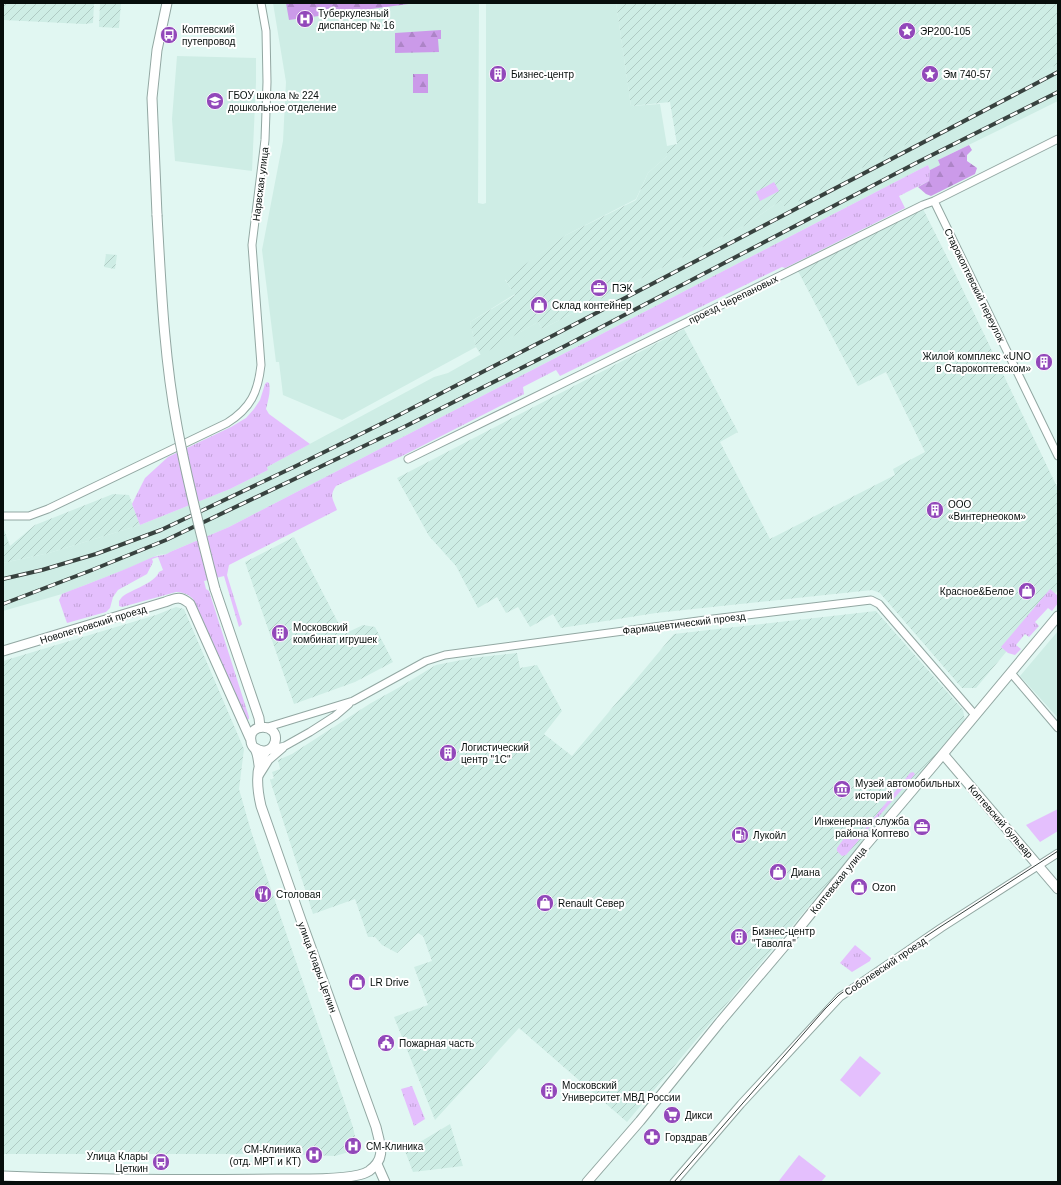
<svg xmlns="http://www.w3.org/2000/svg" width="1061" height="1185" viewBox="0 0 1061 1185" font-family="Arial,sans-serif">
<defs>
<pattern id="industrial-furrows" width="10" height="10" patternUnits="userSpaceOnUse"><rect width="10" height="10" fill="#ceede5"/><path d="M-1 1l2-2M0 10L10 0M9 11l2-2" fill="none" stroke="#afcac3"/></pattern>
<pattern id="grass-tufts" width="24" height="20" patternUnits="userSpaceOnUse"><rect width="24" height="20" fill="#e4bffd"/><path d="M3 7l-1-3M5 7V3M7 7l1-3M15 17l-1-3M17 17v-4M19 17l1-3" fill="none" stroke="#c2a3d8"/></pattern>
<pattern id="forest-firs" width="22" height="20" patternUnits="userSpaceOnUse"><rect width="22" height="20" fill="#cb9ae9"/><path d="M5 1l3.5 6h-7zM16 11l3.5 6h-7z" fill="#ad84c7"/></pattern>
</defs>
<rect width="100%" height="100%" fill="#e1f7f2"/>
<path fill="#ceede5" d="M273 3H479L478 203 483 204 486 203V3H616L631 106 660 104 667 146V156L648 173 636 199 566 235 505 280 515 294 470 322 476 347 342 420 283 395 279 362H276L262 250 283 141 286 82Z
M177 56 256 58V82L252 171 175 161 172 119Z
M1058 64V101L938 160 940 165 930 170 928 165 229 527 170 552 167 554 158 555 129 568 62 594 3 611V563L49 553 140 525 230 489 268 470 267 467 434 377 448 373 538 322 542 329 746 225 780 201 786 207Z
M1058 631V718L1020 676Z"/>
<path fill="url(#industrial-furrows)" d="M3 3H94L93 23 84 24 3 20Z
M100 3H121L119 28 99 27Z
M616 3H1058V64L786 208 780 201 746 225 542 329 538 322 481 355 476 347 470 322 515 295 505 279 566 235 636 200 648 173 667 156V146L677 144 670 102 631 106Z
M923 209 951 265 1058 489V590L976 688H962L880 593 872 590 656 613 561 628 553 614 530 627 518 607 506 613 497 597 478 608 456 566 429 536 397 478 684 329 738 432 720 442 770 539 895 475 893 469 925 452 886 372 858 386 798 271Z
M106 254 117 255 115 269 104 267Z
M113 494 129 495 140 525 49 553 3 563V527L10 546 35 525Z
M294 537 344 634 363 625 375 627 393 662 355 682 294 704 245 562Z
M176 607 184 609 244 749 239 789 251 831 353 1127 356 1141 349 1152 335 1156 280 1154H3V661L156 615Z
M876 611 963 710 965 721 627 1122 519 1028 435 1120 394 1017 428 1005 414 967 432 961 423 936 418 933 397 953 382 945 375 937H368L355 899 313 914 270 780 274 778 272 772 280 769 278 760 292 754 371 703 398 688 436 665 472 658 517 653 520 668 537 665 562 711 544 734 572 756 674 634Z
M450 1124 463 1166 413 1172 405 1151Z"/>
<path fill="url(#grass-tufts)" d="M928 165 930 170 929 181 899 196 905 208 785 268 782 267 560 376 556 370 523 387 524 394 402 456 336 486C329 496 333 499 337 510L229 565 227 575 242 624 239 627 224 576 204 581 206 589 209 591 249 717V719L247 720 193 599C188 594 183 592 176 592L122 607 119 606V601L122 597C132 589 154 584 159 572L163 570 158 557 152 559 153 562 147 574 118 590 113 597 110 608 106 612 67 623 59 600 62 594C92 582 123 571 153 557 159 555 165 556 170 552L229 527Z
M267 382 269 383C271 392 268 400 266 409L269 414 310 444 267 467 268 470 230 489 140 525 132 504 145 478 168 457 231 427 246 418 254 409 260 400 265 384Z
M1050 589 1058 596V603L1052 611 1048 608 1035 622 1039 626 1029 637 1025 634 1016 645 1021 649 1015 655 1008 653 1001 647Z
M913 772 915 774 846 855 842 856 837 851V848L845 837 851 840 855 839 865 829 910 773Z
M855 945 871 958 870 961 852 972 840 963Z
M412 1086 425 1119 414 1126 401 1089Z"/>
<path fill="url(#forest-firs)" d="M286 3H416L289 20Z
M441 30V39H438L439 52 395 53V33Z
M413 74H428V93H413Z
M969 145 972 150 967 155V161L977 168 975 174 931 196 926 194 918 187 929 181 930 170 940 165 938 160Z"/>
<path fill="#e4bffd" d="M774 182 779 191 760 201 756 192Z
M1058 809V831L1040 842 1026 825Z
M860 1056 881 1073 860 1097 840 1080Z
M799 1155 826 1176 821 1182H778Z"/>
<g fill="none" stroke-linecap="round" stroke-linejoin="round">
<defs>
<path id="minor" d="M934 201 1058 456
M408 459 588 371 923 205 934 201 1058 139
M3 516H29L48 509 227 423C251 408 258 392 261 365L252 245 265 140 267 82 266 31 261 3
M1011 673 1058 728
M268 727 353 701 426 661 445 655 713 619 871 600 879 604 975 715
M269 750 285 746 310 732 335 716 349 704
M259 776 269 760 283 748
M674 1182 741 1104 840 997 941 928 1058 853"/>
<path id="tertiary" d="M157 215 152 98 157 50 167 3
M215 589 259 718 260 727
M3 651 165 602C176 598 180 595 190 604L250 738
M255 748C262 753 272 752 275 742 280 723 247 722 251 741 251 745 253 747 255 749 258 754 258 759 259 765
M943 754 1058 889
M377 1164 385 1182
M3 1176C94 1180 185 1180 276 1179 296 1179 354 1181 369 1171 387 1158 380 1145 376 1127L301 920 261 806C257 789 254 767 266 751
M587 1182 640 1121 720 1022 792 937 866 845 933 766 1058 616"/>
</defs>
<use href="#minor" stroke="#92a7a2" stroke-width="9"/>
<use href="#tertiary" stroke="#92a7a2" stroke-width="11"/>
<use href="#minor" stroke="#fff" stroke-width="7"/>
<use href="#tertiary" stroke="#fff" stroke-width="9"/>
<path stroke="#38423f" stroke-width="1" d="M674 1182 825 1009 839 995 857 982 940 927 1058 851"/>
<defs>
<path id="rail" d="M3 579 42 570 96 554 161 530 296 466 397 416 556 334 1058 72
M3 604 92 570 166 540 404 427 563 347 918 162 1058 92"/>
</defs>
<use href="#rail" stroke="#38423f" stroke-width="4"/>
<use href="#rail" stroke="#fff" stroke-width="2.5" stroke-dasharray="8" stroke-linecap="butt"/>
<defs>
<path id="tertiary-bridge" d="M157 215C161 285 164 357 177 426 187 481 201 535 215 589"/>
</defs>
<use href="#tertiary-bridge" stroke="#92a7a2" stroke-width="11" stroke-linecap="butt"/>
<use href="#tertiary-bridge" stroke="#fff" stroke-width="9"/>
</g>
<defs>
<symbol id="hospital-disc" viewBox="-11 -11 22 22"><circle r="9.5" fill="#9248ba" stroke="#fff"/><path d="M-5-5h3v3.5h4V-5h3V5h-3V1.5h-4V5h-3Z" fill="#fff"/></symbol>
<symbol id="sight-disc" viewBox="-11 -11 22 22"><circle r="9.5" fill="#9248ba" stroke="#fff"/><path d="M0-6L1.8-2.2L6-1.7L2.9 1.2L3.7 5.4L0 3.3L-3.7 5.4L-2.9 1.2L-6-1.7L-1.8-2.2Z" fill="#fff"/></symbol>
<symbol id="bus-disc" viewBox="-11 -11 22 22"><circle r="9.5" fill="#9248ba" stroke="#fff"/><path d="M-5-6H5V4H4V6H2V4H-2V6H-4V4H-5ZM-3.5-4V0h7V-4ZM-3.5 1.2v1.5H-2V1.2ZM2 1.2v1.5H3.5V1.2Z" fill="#fff"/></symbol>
<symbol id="building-disc" viewBox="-11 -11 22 22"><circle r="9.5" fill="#9248ba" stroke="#fff"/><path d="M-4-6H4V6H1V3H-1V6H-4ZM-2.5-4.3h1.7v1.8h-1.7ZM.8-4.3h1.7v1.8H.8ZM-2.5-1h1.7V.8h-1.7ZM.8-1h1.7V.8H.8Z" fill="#fff"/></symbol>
<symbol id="school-disc" viewBox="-11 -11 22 22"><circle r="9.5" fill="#9248ba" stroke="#fff"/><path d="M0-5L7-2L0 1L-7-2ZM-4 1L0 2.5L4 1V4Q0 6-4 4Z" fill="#fff"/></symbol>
<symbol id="office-disc" viewBox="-11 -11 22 22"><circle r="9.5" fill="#9248ba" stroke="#fff"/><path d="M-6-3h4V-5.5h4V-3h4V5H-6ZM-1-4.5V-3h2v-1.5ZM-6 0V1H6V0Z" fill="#fff"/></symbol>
<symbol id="shop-disc" viewBox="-11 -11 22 22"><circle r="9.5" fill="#9248ba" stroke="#fff"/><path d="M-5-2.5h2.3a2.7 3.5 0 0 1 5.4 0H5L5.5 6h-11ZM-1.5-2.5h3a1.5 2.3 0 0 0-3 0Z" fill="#fff"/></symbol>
<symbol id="museum-disc" viewBox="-11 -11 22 22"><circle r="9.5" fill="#9248ba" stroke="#fff"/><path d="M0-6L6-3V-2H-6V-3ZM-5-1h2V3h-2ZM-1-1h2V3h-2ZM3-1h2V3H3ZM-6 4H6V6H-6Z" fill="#fff"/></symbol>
<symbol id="fuel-disc" viewBox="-11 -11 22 22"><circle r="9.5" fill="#9248ba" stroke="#fff"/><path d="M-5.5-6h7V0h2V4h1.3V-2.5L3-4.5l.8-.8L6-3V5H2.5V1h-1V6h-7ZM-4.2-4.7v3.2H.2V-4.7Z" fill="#fff"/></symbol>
<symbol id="restaurant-disc" viewBox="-11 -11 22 22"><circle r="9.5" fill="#9248ba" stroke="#fff"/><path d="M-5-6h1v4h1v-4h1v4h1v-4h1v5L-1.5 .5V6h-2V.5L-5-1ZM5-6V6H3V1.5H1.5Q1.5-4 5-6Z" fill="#fff"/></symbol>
<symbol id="civic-disc" viewBox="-11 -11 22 22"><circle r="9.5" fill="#9248ba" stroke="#fff"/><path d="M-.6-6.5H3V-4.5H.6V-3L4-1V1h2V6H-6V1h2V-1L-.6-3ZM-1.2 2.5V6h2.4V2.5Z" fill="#fff"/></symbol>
<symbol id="supermarket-disc" viewBox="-11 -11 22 22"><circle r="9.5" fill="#9248ba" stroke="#fff"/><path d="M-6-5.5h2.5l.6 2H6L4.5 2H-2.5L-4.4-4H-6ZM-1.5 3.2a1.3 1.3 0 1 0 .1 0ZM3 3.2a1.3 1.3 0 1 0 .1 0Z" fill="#fff"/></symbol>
<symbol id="pharmacy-disc" viewBox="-11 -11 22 22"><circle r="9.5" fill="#9248ba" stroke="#fff"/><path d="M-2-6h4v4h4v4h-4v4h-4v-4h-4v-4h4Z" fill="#fff"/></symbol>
</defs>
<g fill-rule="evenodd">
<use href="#hospital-disc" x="295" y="9" width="20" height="20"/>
<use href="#sight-disc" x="897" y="21" width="20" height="20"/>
<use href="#bus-disc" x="159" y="25" width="20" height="20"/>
<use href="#building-disc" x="488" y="64" width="20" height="20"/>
<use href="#sight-disc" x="920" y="64" width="20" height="20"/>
<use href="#school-disc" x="205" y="91" width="20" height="20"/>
<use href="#office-disc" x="589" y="278" width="20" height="20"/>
<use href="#shop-disc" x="529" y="295" width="20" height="20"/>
<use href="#building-disc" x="1034" y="352" width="20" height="20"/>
<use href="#building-disc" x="925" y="500" width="20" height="20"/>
<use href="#shop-disc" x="1017" y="581" width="20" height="20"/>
<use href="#building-disc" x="270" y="623" width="20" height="20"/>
<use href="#building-disc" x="438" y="743" width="20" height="20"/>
<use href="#museum-disc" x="832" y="779" width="20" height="20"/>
<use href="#office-disc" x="912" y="817" width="20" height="20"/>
<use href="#fuel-disc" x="730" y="825" width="20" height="20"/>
<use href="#shop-disc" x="768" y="862" width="20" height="20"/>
<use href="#shop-disc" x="849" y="877" width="20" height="20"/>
<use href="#restaurant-disc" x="253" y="884" width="20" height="20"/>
<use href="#shop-disc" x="535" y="893" width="20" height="20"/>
<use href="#building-disc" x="729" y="927" width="20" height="20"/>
<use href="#shop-disc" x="347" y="972" width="20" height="20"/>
<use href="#civic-disc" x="376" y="1033" width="20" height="20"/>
<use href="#building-disc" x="539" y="1081" width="20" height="20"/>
<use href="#supermarket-disc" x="662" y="1105" width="20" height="20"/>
<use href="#pharmacy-disc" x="642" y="1127" width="20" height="20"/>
<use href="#hospital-disc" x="343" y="1136" width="20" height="20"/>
<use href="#hospital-disc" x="304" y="1145" width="20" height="20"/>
<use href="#bus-disc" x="151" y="1152" width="20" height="20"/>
</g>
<g text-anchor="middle" stroke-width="4" stroke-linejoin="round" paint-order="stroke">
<g font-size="10" fill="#070e0c" stroke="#fff" text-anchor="start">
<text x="318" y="17">Туберкулезный<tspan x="318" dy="12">диспансер № 16</tspan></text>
<text x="182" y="33">Коптевский<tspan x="182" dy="12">путепровод</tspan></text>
<text x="920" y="35">ЭР200-105</text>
<text x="511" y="78">Бизнес-центр</text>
<text x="943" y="78">Эм 740-57</text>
<text x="228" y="99">ГБОУ школа № 224<tspan x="228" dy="12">дошкольное отделение</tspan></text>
<text x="612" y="292">ПЭК</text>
<text x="552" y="309">Склад контейнер</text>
<text x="1031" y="360" text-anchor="end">Жилой комплекс «UNO<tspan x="1031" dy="12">в Старокоптевском»</tspan></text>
<text x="948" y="508">ООО<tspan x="948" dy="12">«Винтернеоком»</tspan></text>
<text x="1014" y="595" text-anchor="end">Красное&amp;Белое</text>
<text x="293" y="631">Московский<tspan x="293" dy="12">комбинат игрушек</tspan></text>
<text x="461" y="751">Логистический<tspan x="461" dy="12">центр "1С"</tspan></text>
<text x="855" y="787">Музей автомобильных<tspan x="855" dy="12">историй</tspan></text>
<text x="909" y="825" text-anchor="end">Инженерная служба<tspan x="909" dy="12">района Коптево</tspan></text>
<text x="753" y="839">Лукойл</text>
<text x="791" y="876">Диана</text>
<text x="872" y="891">Ozon</text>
<text x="276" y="898">Столовая</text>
<text x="558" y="907">Renault Север</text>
<text x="752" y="935">Бизнес-центр<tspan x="752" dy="12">"Таволга"</tspan></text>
<text x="370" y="986">LR Drive</text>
<text x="399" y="1047">Пожарная часть</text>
<text x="562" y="1089">Московский<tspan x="562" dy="12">Университет МВД России</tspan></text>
<text x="685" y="1119">Дикси</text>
<text x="665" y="1141">Горздрав</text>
<text x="366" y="1150">СМ-Клиника</text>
<text x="301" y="1153" text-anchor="end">СМ-Клиника<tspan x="301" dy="12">(отд. МРТ и КТ)</tspan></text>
<text x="148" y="1160" text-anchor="end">Улица Клары<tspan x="148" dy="12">Цеткин</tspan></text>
</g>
<g font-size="10" fill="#070e0c" stroke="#fff">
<text transform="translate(260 184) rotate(-83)" y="4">Нарвская улица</text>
<text transform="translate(975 285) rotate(64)" y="4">Старокоптевский переулок</text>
<text transform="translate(733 299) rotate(-26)" y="4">проезд Черепановых</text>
<text transform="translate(684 623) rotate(-7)" y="4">Фармацевтический проезд</text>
<text transform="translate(93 624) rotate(-17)" y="4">Новопетровский проезд</text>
<text transform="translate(1001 821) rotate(49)" y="4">Коптевский бульвар</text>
<text transform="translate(838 880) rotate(-51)" y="4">Коптевская улица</text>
<text transform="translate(885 966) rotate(-34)" y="4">Соболевский проезд</text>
<text transform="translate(318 967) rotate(70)" y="4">улица Клары Цеткин</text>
</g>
</g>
<rect width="1061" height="1185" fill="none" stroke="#070e0c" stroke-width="8"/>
</svg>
